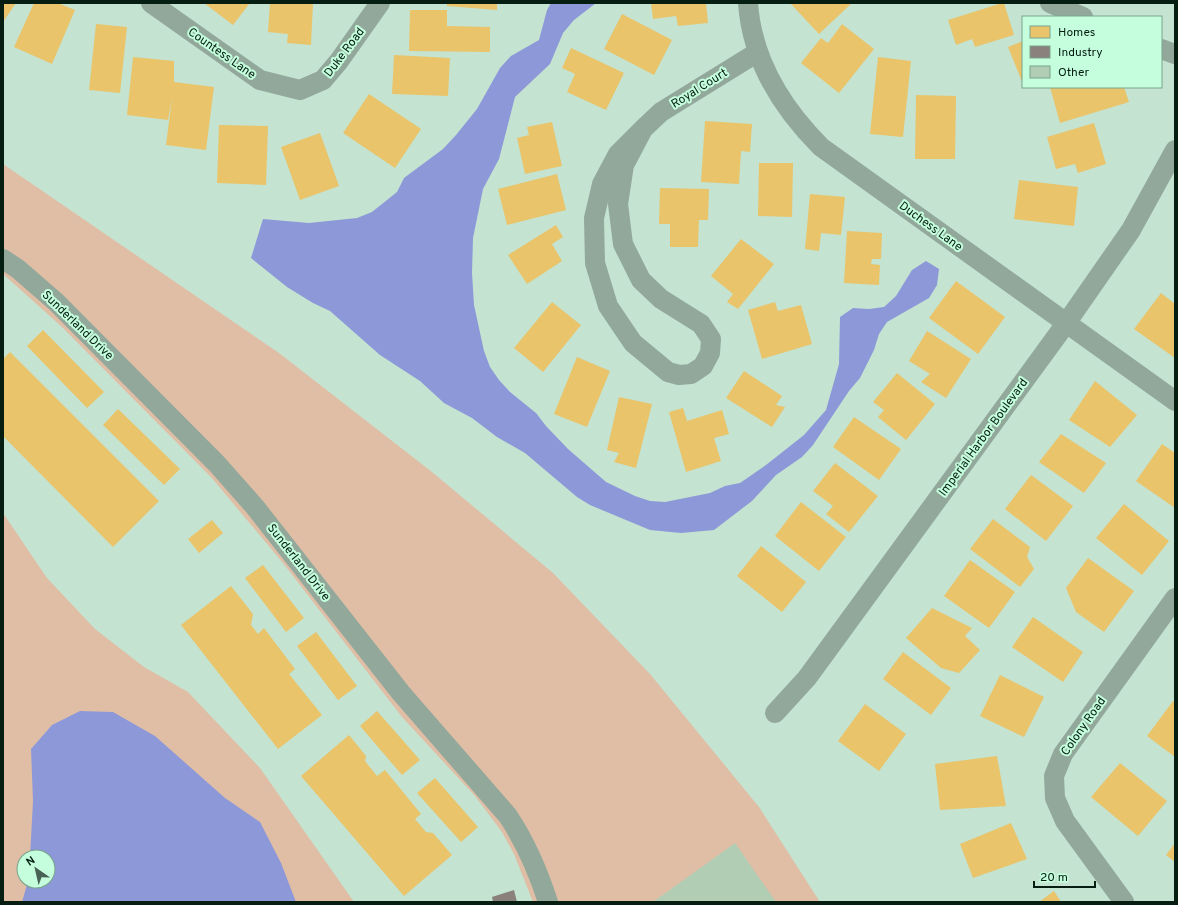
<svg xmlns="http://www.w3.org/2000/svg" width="1178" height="905" viewBox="0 0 1178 905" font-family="Overpass,sans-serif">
<rect width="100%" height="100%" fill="#c4e3d1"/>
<path fill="#e0bea6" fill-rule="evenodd" d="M3 164 279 353 432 472 553 573 650 674 759 807 820 902H533L514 854 502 832 475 796 402 717 283 563 211 477 61 326 3 274Z
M3 513 47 578 95 629 144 667 188 692 260 768 354 902H3ZM24 857H48V881H24Z"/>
<path fill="#8d98d9" d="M551 3H596L574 20 563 33 550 64 515 97 499 159 483 189 473 238 472 273 474 305 484 351 490 367 499 380 510 392 536 413 546 426 568 449 606 482 635 496 650 501 665 502 710 493 725 486 740 483 766 465 804 435 826 410 839 364 840 317 853 308 869 309 884 307 896 296 912 270 926 261 939 269 937 285 929 298 887 322 879 334 874 350 860 378 849 391 813 445 802 457 776 475 752 501 714 530 681 533 650 530 590 505 577 497 525 453 497 437 472 418 444 403 420 381 380 355 330 311 313 303 287 287 251 258 263 219 309 223 357 218 372 212 397 192 404 178 443 149 456 135 477 109 500 68 511 56 539 40 547 10Z
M80 711 113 712 155 736 225 798 260 822 281 863 296 902H22L28 881H48V857H30L33 801 31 749 52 725Z"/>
<path fill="#e9c46a" d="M3 3H16L3 22Z
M34 3H58L75 10 52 64 14 47Z
M204 3H250L233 25Z
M270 3H313L311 45 287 43 288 34 268 32Z
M447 3H497V10L447 6Z
M651 3H706L708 23 678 26 676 16 653 19Z
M790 3H852L819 34Z
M1002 3H1004L1014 35 975 47 972 39 956 45 948 20Z
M410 10H447V26L490 27V52L409 51Z
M622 14 672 40 654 75 604 49Z
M96 24 127 27 120 93 89 90Z
M842 24 874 49 839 93 801 63 821 38 828 43Z
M1023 41V84L1008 47Z
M571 48 624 73 606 110 567 92 575 74 562 68Z
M394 55 450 58 448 96 392 94Z
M133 57 174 61V82L214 87 206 150 166 145 172 98 168 120 127 115Z
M878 57 911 61 903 137 870 134Z
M1050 87H1124L1129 102 1060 123Z
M369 94 421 129 395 168 343 133Z
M916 95 956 96 955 159H915Z
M705 121 752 124 750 152 741 151 739 184 701 182Z
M552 122 562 166 525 174 517 138 529 135 527 127Z
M1094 123 1106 164 1078 173 1075 164 1056 169 1047 137Z
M219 125 268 126 266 185 217 183Z
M320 133 339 186 300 200 281 147Z
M759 163H793L792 217 758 216Z
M557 174 566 210 507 225 498 189Z
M1019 180 1078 187 1074 226 1014 219Z
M660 188 709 189 708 220H699L698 247H670V224H659Z
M810 194 845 197 841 235 821 233 819 251 805 249Z
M556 225 563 237 552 244 562 261 527 284 508 255Z
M847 231 882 233 881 259H872L871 264 880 265 879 285 844 283Z
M741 239 774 264 738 309 727 302 733 294 711 276Z
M956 281 1005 317 978 354 929 318Z
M1161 293 1175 304V358L1134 329Z
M552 302 581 325 543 372 514 348Z
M775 302 778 311 801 305 812 344 762 359 748 310Z
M43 330 104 392 87 408 27 346Z
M927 331 971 359 946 398 921 382 930 374 909 361Z
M10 352 159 501 113 547 3 436V359Z
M577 357 610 371 587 427 554 414Z
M744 371 782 396 776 405 785 407 772 427 726 398Z
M897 373 935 404 906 440 878 417 884 410 873 402Z
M1095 381 1137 415 1110 447 1069 420Z
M619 397 652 404 636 468 614 462 619 453 607 450Z
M683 408 687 421 722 410 729 434 714 438 721 461 686 472 669 412Z
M118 409 180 469 164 485 103 425Z
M854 417 901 449 879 480 833 447Z
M1061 434 1106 463 1084 493 1039 462Z
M1162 444 1175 453V508L1136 481Z
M835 463 878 496 849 532 826 514 833 506 813 491Z
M1031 475 1073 506 1046 541 1005 509Z
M801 502 846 537 819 571 775 536Z
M1124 504 1169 541 1142 575 1096 538Z
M993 519 1030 547 1027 557 1034 569 1020 587 970 549Z
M212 520 223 533 199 553 188 539Z
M761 546 806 582 782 612 737 576Z
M1088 558 1134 591 1104 632 1076 612 1066 588Z
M970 560 1015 592 989 628 944 596Z
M263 565 304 618 286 632 245 578Z
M231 586 253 614 251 625 258 634 264 628 295 669 289 674 322 715 278 749 181 625Z
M932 608 972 628 965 636 980 650 959 673 941 668 906 638Z
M1033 617 1083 652 1063 682 1012 647Z
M316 632 357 686 338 700 297 646Z
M903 652 951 688 931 715 883 679Z
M1000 675 1044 697 1024 737 980 716Z
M1173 701 1175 702V757L1147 736Z
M865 704 906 734 879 771 838 741Z
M377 711 420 760 402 775 360 726Z
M349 735 366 756 365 761 377 776 385 770 421 814 415 819 426 832 433 833 452 855 404 896 301 776Z
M997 756 1006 806 940 810 935 764Z
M1120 763 1167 801 1138 836 1091 797Z
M435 778 478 827 461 842 417 793Z
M1011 823 1027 859 973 878 960 844Z
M1175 843V862L1166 855Z
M1054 891 1061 902H1039Z"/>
<path fill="#8a817c" d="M514 890 517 902H493L492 897Z"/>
<path fill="#b1cdb4" d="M735 843 776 902H653Z"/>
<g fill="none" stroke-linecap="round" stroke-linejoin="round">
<path stroke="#92a89b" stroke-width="20" d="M151 3 260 80 300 90 323 80 339 61 380 3
M748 3C752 60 782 108 821 147L1175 401
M1050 3 1083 17
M1161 49 1175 54
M643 129 624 165 618 204 623 244 641 280 661 299 701 324 711 339 710 353 703 366 691 374 679 375 668 372 633 343 608 306 595 263 594 218 602 184 618 154Z
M643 129 661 112 758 52
M3 259 18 269 56 302 217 464 255 507 401 693 508 816C526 843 538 871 548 902
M775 713 807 678 1067 322 1131 230 1175 150
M1124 902 1065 821 1055 798 1054 776 1063 754 1175 598"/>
</g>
<g text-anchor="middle" stroke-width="4" stroke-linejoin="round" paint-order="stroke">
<g font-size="12" fill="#061d12" stroke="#c4fedd">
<text transform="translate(344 52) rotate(-53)" y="4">Duke Road</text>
<text transform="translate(222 53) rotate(35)" y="4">Countess Lane</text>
<text transform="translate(699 88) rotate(-32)" y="4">Royal Court</text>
<text transform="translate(931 226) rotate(36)" y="4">Duchess Lane</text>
<text transform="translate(78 325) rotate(44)" y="4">Sunderland Drive</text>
<text transform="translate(983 437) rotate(-54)" y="4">Imperial Harbor Boulevard</text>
<text transform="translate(299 562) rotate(52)" y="4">Sunderland Drive</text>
<text transform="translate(1083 726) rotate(-55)" y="4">Colony Road</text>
</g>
</g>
<rect width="1178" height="905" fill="none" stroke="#061d12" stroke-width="8"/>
<rect x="1022" y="16" width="140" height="72" fill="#c4fedd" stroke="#78a48c"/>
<rect x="1030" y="26" width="20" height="12" fill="#e9c46a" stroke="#78a48c"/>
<text x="1058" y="36" font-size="12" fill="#061d12">Homes</text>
<rect x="1030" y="46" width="20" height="12" fill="#8a817c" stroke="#78a48c"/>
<text x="1058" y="56" font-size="12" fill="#061d12">Industry</text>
<rect x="1030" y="66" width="20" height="12" fill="#b1cdb4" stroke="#78a48c"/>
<text x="1058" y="76" font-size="12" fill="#061d12">Other</text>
<g transform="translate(36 869) rotate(326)"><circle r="19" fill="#c4fedd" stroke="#78a48c"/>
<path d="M0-3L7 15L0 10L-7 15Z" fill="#486255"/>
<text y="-6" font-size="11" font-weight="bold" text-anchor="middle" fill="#061d12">N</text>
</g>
<path d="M1034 881v6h61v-6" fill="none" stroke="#061d12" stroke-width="2"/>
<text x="1040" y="881" font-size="12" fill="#061d12" stroke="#c4fedd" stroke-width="3" paint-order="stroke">20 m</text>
</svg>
